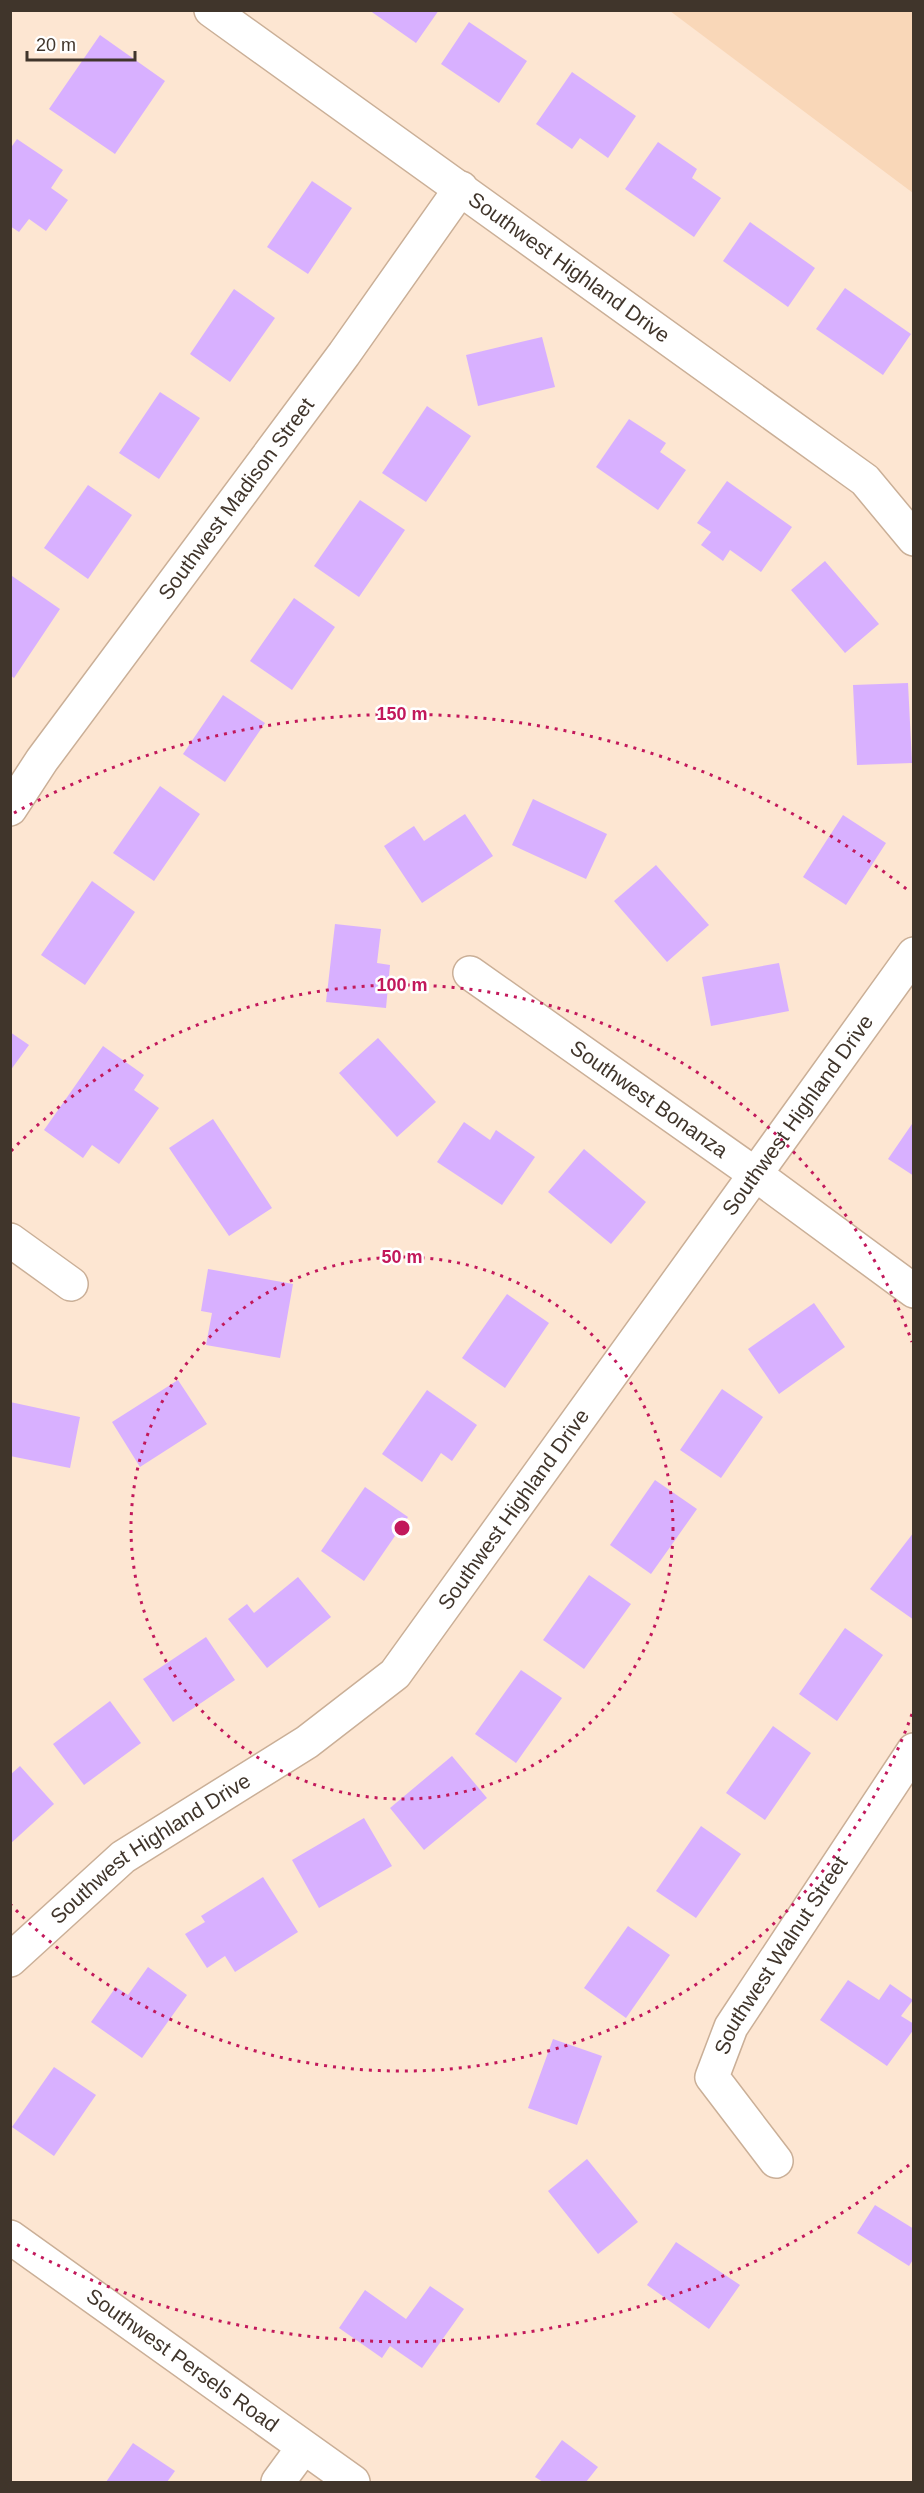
<svg xmlns="http://www.w3.org/2000/svg" width="924" height="2493" viewBox="0 0 924 2493" font-family="Arial,sans-serif">
<rect width="100%" height="100%" fill="#fde6d2"/>
<path fill="#f9d7b8" d="M670 11H913V193Z"/>
<path fill="#d8b0ff" d="M369 10H439L416 43Z
M469 22 527 61 499 103 441 64Z
M100 35 165 81 115 154 49 109Z
M572 72 636 116 608 158 580 138 572 149 536 124Z
M17 139 63 170 51 188 68 200 46 231 29 219 19 232 10 226V149Z
M658 142 697 169 692 178 721 198 694 237 625 189Z
M312 181 352 208 308 274 267 247Z
M750 222 815 268 788 307 723 261Z
M845 288 911 334 883 375 816 329Z
M234 289 275 318 230 382 190 354Z
M542 337 555 387 478 406 466 355Z
M160 392 200 418 159 479 119 453Z
M427 406 471 436 426 502 382 473Z
M629 419 666 443 660 452 686 470 658 510 596 467Z
M727 481 792 527 761 572 730 550 723 561 701 545 711 532 697 523Z
M88 485 132 515 88 579 44 548Z
M360 500 405 530 359 597 314 566Z
M825 561 879 624 845 653 791 590Z
M12 576 60 609 14 678 10 675Z
M294 598 335 627 292 690 250 661Z
M908 683 912 763 857 765 853 685Z
M223 695 265 723 225 782 183 754Z
M160 786 200 814 154 881 113 853Z
M533 799 607 834 586 879 512 845Z
M465 814 493 856 422 903 384 846 414 826 424 841Z
M843 815 886 843 846 905 803 877Z
M656 865 709 925 667 962 614 901Z
M92 881 135 912 85 985 41 955Z
M335 924 381 929 377 963 390 965 386 1008 326 1002Z
M779 963 789 1011 711 1026 702 977Z
M10 1032 29 1045 10 1071Z
M378 1038 436 1102 397 1137 339 1073Z
M103 1046 144 1075 134 1090 159 1108 119 1164 92 1145 83 1158 44 1130Z
M213 1119 272 1208 229 1236 169 1148Z
M914 1121V1176L888 1159Z
M464 1122 490 1140 496 1130 535 1157 502 1205 437 1162Z
M584 1149 646 1202 611 1244 548 1192Z
M208 1269 293 1284 280 1358 206 1345 212 1313 201 1311Z
M507 1294 549 1323 505 1388 462 1358Z
M814 1303 845 1347 779 1394 748 1349Z
M178 1380 207 1424 140 1467 112 1422Z
M722 1389 763 1417 721 1478 680 1450Z
M427 1390 477 1425 452 1461 441 1453 422 1482 382 1454Z
M10 1402 80 1417 70 1468 10 1456Z
M655 1480 697 1509 651 1574 610 1545Z
M365 1487 408 1517 364 1581 321 1551Z
M914 1532V1620L870 1589Z
M589 1575 631 1604 584 1669 543 1640Z
M298 1577 331 1617 267 1668 228 1619 247 1604 254 1613Z
M845 1628 883 1655 837 1721 799 1694Z
M206 1637 235 1680 173 1722 143 1679Z
M521 1670 562 1698 516 1763 475 1734Z
M110 1701 141 1743 84 1785 53 1744Z
M773 1726 811 1753 765 1820 726 1793Z
M452 1756 487 1798 424 1850 390 1808Z
M20 1766 54 1804 10 1844V1775Z
M364 1818 392 1866 319 1908 292 1860Z
M701 1826 741 1854 696 1918 656 1891Z
M263 1877 298 1932 235 1972 225 1956 207 1968 185 1934 205 1922 201 1916Z
M628 1926 670 1955 626 2018 584 1988Z
M148 1967 187 1995 142 2058 91 2022 116 1987 128 1995Z
M848 1980 879 2000 890 1984 913 2000 901 2016 914 2024V2029L887 2066 820 2020Z
M553 2039 602 2056 577 2125 528 2108Z
M54 2067 96 2095 54 2156 12 2127Z
M587 2159 638 2222 598 2254 548 2191Z
M875 2205 914 2229V2258L909 2266 857 2233Z
M676 2242 740 2285 709 2329 647 2285Z
M430 2286 464 2309 422 2368 390 2346 382 2358 339 2328 365 2290 406 2319Z
M562 2440 598 2467 586 2482H543L535 2477Z
M133 2443 175 2471 167 2482H106Z"/>
<g fill="none" stroke-linecap="round" stroke-linejoin="round">
<defs>
<g id="street">
<path id="s1" d="M211 10 865 480 914 539"/>
<path id="s2" d="M10 809 42 760 344 354 461 188"/>
<path id="s3" d="M470 973 755 1174 914 1291"/>
<path d="M10 1240 71 1284"/>
<path id="s4" d="M10 1960 123 1857 307 1742 395 1674 914 954"/>
<path id="s5" d="M776 2161 712 2077 731 2027 914 1750"/>
<path d="M278 2482 303 2448"/>
</g>
<g id="secondary">
<path id="s6" d="M10 2237 353 2482"/>
</g>
</defs>
<use href="#street" stroke="#caaf97" stroke-width="36"/>
<use href="#secondary" stroke="#caaf97" stroke-width="36"/>
<use href="#street" stroke="#fff" stroke-width="33"/>
<use href="#secondary" stroke="#fff" stroke-width="33"/>
</g>
<g fill="none" stroke="#c2185b" stroke-width="3" stroke-dasharray="3 6">
<circle cx="402" cy="1528" r="271"/>
<path d="M912 1714A543 543 0 0 1 11 1905M11 1151A543 543 0 0 1 912 1342"/>
<path d="M909 2165A814 814 0 0 1 14 2243M14 813A814 814 0 0 1 909 891"/>
</g>
<g text-anchor="middle" stroke-width="5" stroke-linejoin="round" paint-order="stroke">
<g font-size="21" fill="#40352b" stroke="#fff">
<text dy="7" stroke="none"><textPath href="#s1" startOffset="441">Southwest Highland Drive</textPath></text>
<text dy="7" stroke="none"><textPath href="#s2" startOffset="384">Southwest Madison Street</textPath></text>
<text dy="7" stroke="none"><textPath href="#s3" startOffset="219">Southwest Bonanza</textPath></text>
<text dy="7" stroke="none"><textPath href="#s4" startOffset="1170">Southwest Highland Drive</textPath></text>
<text dy="7" stroke="none"><textPath href="#s4" startOffset="684">Southwest Highland Drive</textPath></text>
<text dy="7" stroke="none"><textPath href="#s4" startOffset="180">Southwest Highland Drive</textPath></text>
<text dy="7" stroke="none"><textPath href="#s5" startOffset="246">Southwest Walnut Street</textPath></text>
<text dy="7" stroke="none"><textPath href="#s6" startOffset="212">Southwest Persels Road</textPath></text>
</g>
</g>
<circle cx="402" cy="1528" r="9" fill="#c2185b" stroke="#fff" stroke-width="3"/>
<g font-size="18" text-anchor="middle" font-weight="bold" fill="#c2185b" stroke="#fff" stroke-width="5" stroke-linejoin="round" paint-order="stroke">
<text x="402" y="720">150 m</text>
<text x="402" y="991">100 m</text>
<text x="402" y="1263">50 m</text>
</g>
<rect width="924" height="2493" fill="none" stroke="#40352b" stroke-width="24"/>
<path d="M27 51v9h108v-9" fill="none" stroke="#40352b" stroke-width="3"/>
<text x="36" y="51" font-size="18" fill="#40352b" stroke="#ffffff" stroke-width="4.5" paint-order="stroke">20 m</text>
</svg>
